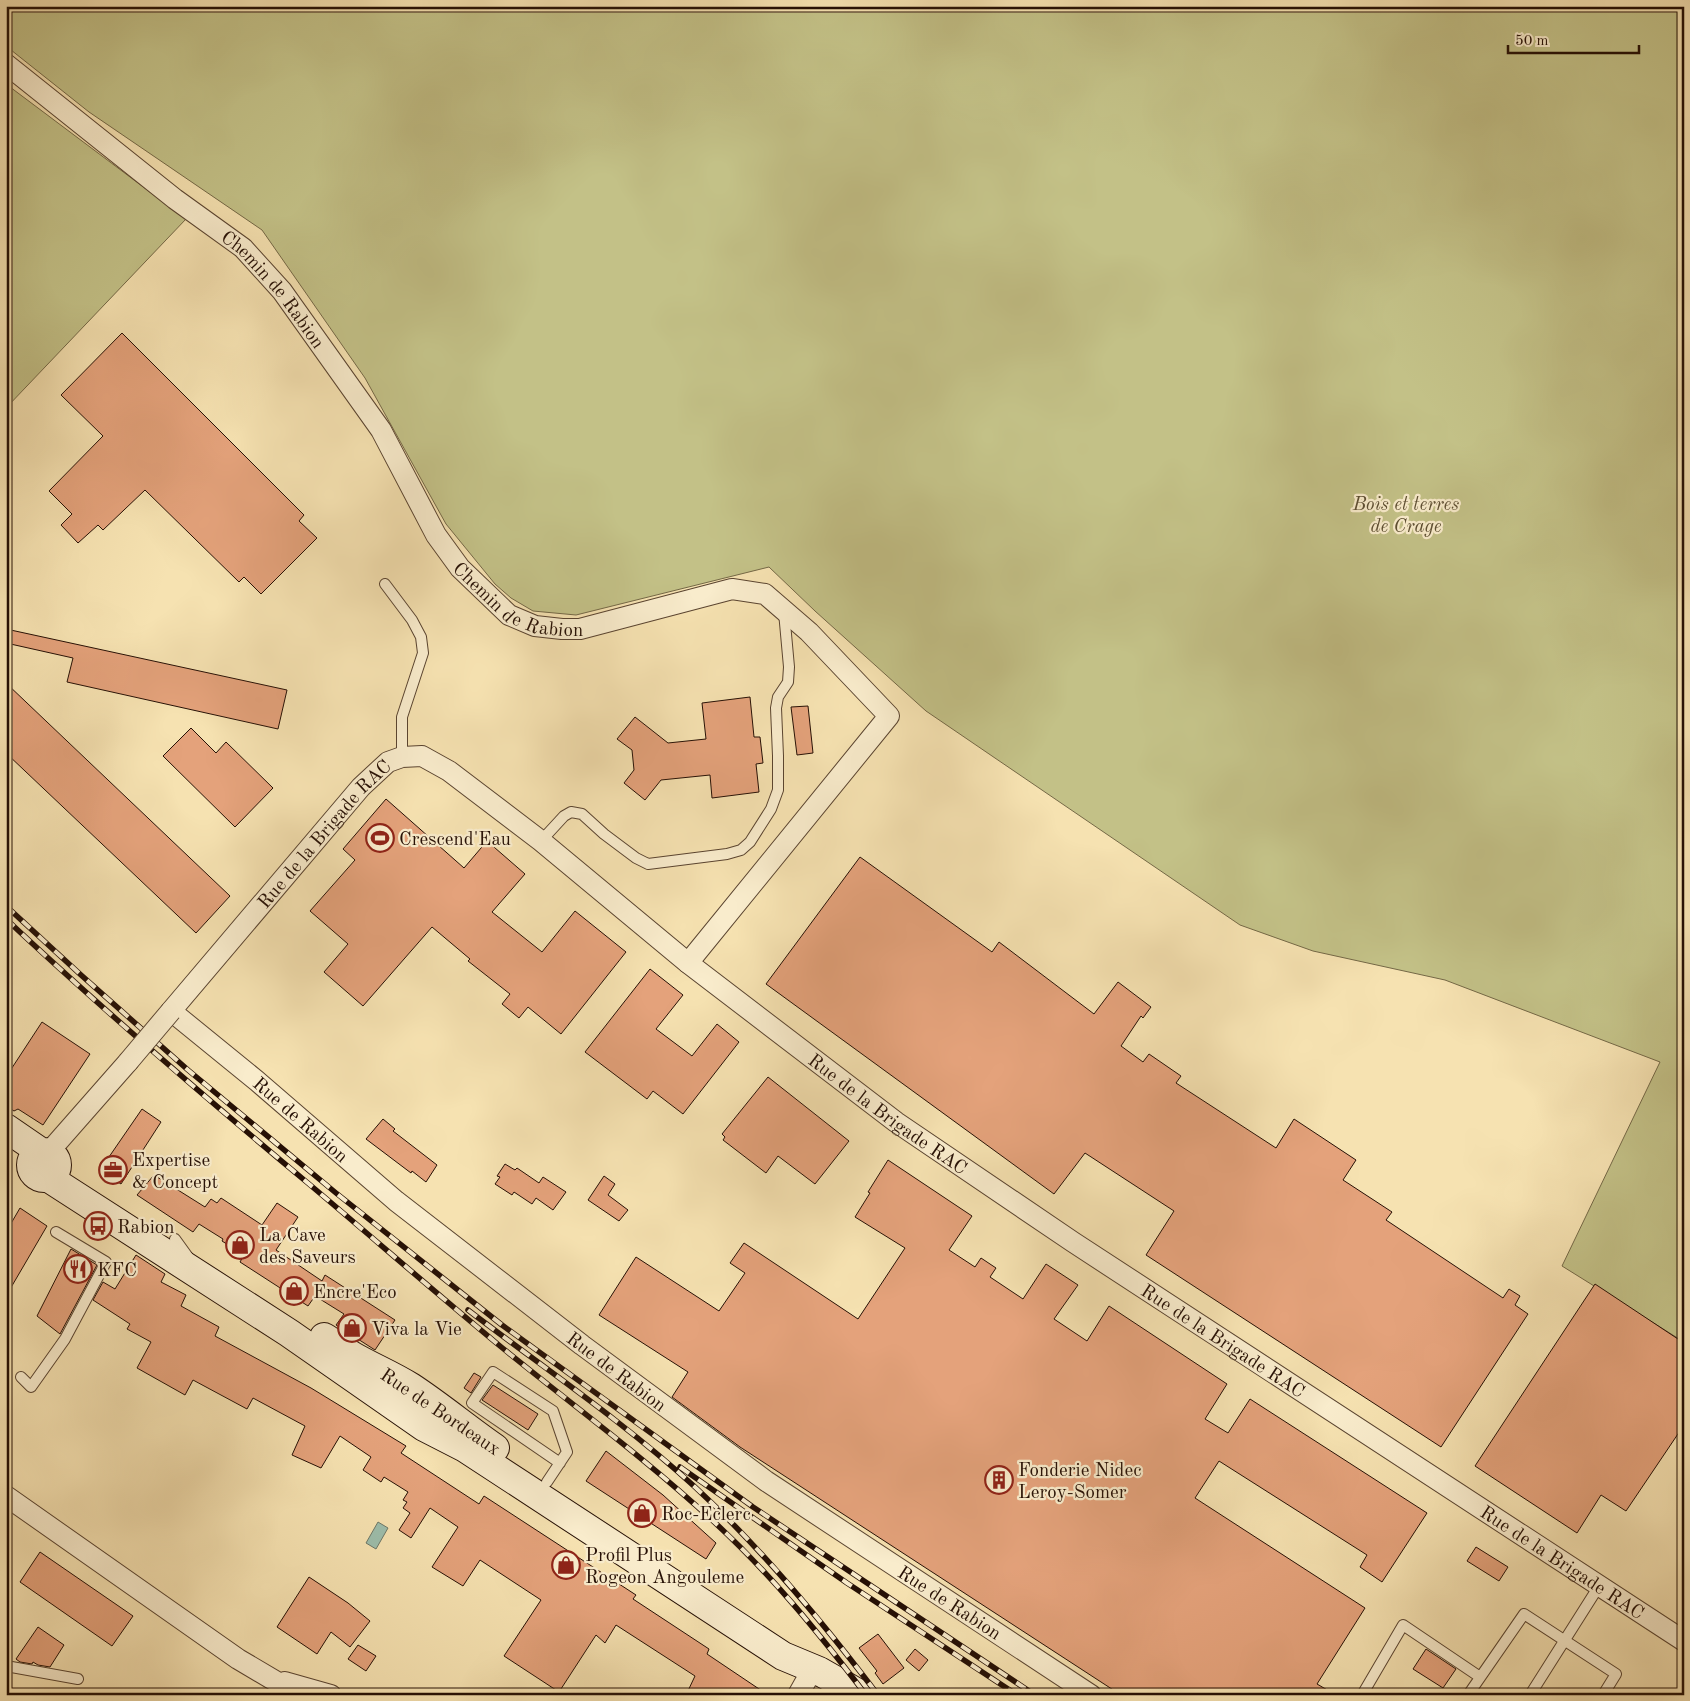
<svg xmlns="http://www.w3.org/2000/svg" width="1690" height="1701" viewBox="0 0 1690 1701" font-family="'Old Standard TT',serif">
<rect width="100%" height="100%" fill="#f6e2b1"/>
<filter id="stains"><feTurbulence type="fractalNoise" baseFrequency=".004" numOctaves="4"/><feColorMatrix values="0 0 0 0 .2 0 0 0 0 .09 0 0 0 0 .02 0 0 0 .5 -.17"/></filter>
<radialGradient id="worn" r=".72"><stop offset=".6" stop-color="#630" stop-opacity="0"/><stop offset="1" stop-color="#630" stop-opacity=".3"/></radialGradient>
<path fill="#c3c187" stroke="#746846" d="M6 6H1684V1342L1562 1266 1660 1062 1445 980 1313 951 1240 925 926 711 815 611 769 567 576 615 533 611 511 598 495 584 446 524 365 378 262 230 89 112 6 46Z
M6 84 186 219 6 408Z"/>
<path fill="#9dbeac" stroke="#6d7869" d="M378 1522 388 1528 376 1549 366 1543Z"/>
<path fill="#e4a27b" stroke="#261005" d="M122 333 304 515 299 521 317 538 261 594 244 577 239 582 145 490 103 530 98 525 78 543 61 525 72 514 49 491 103 436 61 395Z
M6 629 287 690 278 729 67 682 73 658 6 643Z
M6 683 230 896 196 933 6 753Z
M750 697 754 737H760L763 763 756 764 759 792 712 798 710 775 661 780 645 800 624 783 634 770 632 750 617 739 635 717 668 743 706 739 702 703Z
M808 706 813 753 797 755 791 707Z
M191 728 216 753 226 742 273 788 235 827 163 756Z
M386 799 464 868 487 841 525 874 492 912 542 952 575 911 626 952 561 1034 528 1007 519 1018 502 1004 510 994 468 961 470 959 432 927 363 1006 324 972 348 944 310 911 355 860 343 849Z
M860 857 992 952 999 942 1094 1014 1118 982 1151 1007 1143 1018 1141 1016 1121 1046 1143 1062 1149 1054 1181 1076 1176 1083 1276 1148 1294 1119 1356 1160 1343 1180 1392 1212 1386 1220 1503 1298 1509 1289 1520 1296 1515 1305 1528 1314 1441 1447 1146 1255 1174 1211 1085 1153 1054 1194 766 984Z
M650 969 683 995 656 1029 692 1056 717 1024 739 1042 683 1114 653 1091 647 1099 585 1052Z
M42 1022 90 1054 43 1125 18 1109 14 1111 6 1106V1077Z
M768 1077 849 1141 815 1184 778 1156 766 1173 723 1140 725 1137 722 1134Z
M142 1109 161 1122 121 1184 100 1170Z
M383 1119 395 1129 393 1131 437 1165 426 1182 412 1171 411 1173 366 1139Z
M888 1160 972 1216 949 1250 975 1267 981 1258 996 1268 990 1277 1023 1299 1046 1264 1078 1285 1054 1319 1087 1341 1109 1306 1227 1384 1205 1419 1228 1433 1250 1399 1427 1513 1382 1582 1360 1567 1367 1555 1219 1461 1195 1498 1365 1608 1317 1684 1336 1695H1121L740 1447 672 1397 688 1372 599 1315 636 1257 719 1311 745 1273 730 1263 744 1243 858 1319 905 1248 855 1217 870 1193 868 1192Z
M505 1164 515 1170 517 1168 539 1183 543 1177 566 1192 553 1210 536 1198 532 1204 514 1192 512 1195 495 1184 500 1177 497 1176Z
M154 1175 205 1207 211 1199 217 1203 221 1198 262 1225 277 1203 298 1217 276 1250 322 1281 325 1275 395 1320 375 1350 336 1325 344 1314 315 1296 308 1306 240 1262 244 1255 222 1241 223 1239 199 1224 193 1232 137 1195Z
M604 1176 615 1184 608 1195 628 1210 619 1221 588 1200Z
M20 1208 47 1226 6 1296V1232Z
M71 1249 97 1265 60 1334 37 1316Z
M136 1255 165 1274 161 1282 186 1295 181 1306 219 1327 215 1336 311 1388 406 1446 401 1453 479 1504 484 1496 636 1595 633 1599 709 1649 707 1654 768 1695H686L695 1676 616 1625 605 1643 596 1635 559 1692 504 1656 541 1600 480 1560 463 1586 432 1567 458 1527 430 1508 411 1538 399 1530 410 1513 403 1508 407 1502 403 1500 408 1492 384 1477 381 1482 363 1470 371 1457 340 1436 321 1468 292 1455 305 1426 253 1398 247 1409 193 1380 185 1395 137 1368 151 1342 127 1329 130 1324 93 1300 103 1282 115 1289Z
M1595 1284 1684 1343V1425L1626 1511 1601 1495 1577 1533 1475 1466Z
M474 1373 481 1377 471 1393 464 1388Z
M493 1385 538 1414 528 1430 482 1400Z
M606 1451 663 1495 716 1543 706 1559 586 1481Z
M1476 1547 1508 1567 1499 1581 1467 1561Z
M40 1552 133 1616 112 1646 20 1582Z
M309 1577 348 1603 370 1621 350 1647 331 1632 317 1654 277 1627Z
M38 1627 64 1645 50 1667 38 1665 33 1662 32 1664 20 1662 16 1659Z
M878 1634 904 1668 883 1684 875 1673 877 1671 859 1648Z
M358 1645 376 1656 366 1671 348 1659Z
M915 1649 928 1660 919 1671 906 1660Z
M1426 1649 1456 1669 1443 1688 1413 1669Z"/>
<g fill="none" stroke-linecap="round" stroke-linejoin="round">
<defs>
<path id="service" d="M385 584 412 620 421 637 423 653 402 717V757
M541 841 564 816 571 812 582 814 604 834 636 858 648 864 727 854 741 850 750 842 771 809 778 790V756L776 708 778 697 788 682 789 667 784 612
M175 1239 188 1257
M21 1377 31 1387 65 1339 106 1262 56 1232
M547 1482 567 1452 553 1411 493 1372 472 1403 560 1463
M6 1666 78 1679
M1362 1695 1403 1625 1480 1677
M1468 1695 1524 1614 1616 1674 1603 1695
M1530 1695 1599 1586"/>
<g id="minor">
<path id="s1" d="M6 64 175 199 243 248 282 291 381 430 436 535 460 568 509 615 535 626 562 629H580L732 589 765 594 809 632 889 716 688 963"/>
<path d="M48 1153 128 1062"/>
<path d="M6 1496 238 1659 299 1695"/>
<path d="M285 1682 331 1695"/>
<path d="M798 1695 807 1679 819 1671"/>
<path id="s2" d="M1091 1695 766 1481 582 1345 396 1201 257 1081 171 1011 361 787 388 762 402 757 422 756 449 771 541 841 688 963 896 1122 1073 1242 1684 1641"/>
</g>
<path id="secondary" d="M6 1128 41 1152
M31 1165a13 13 0 1 1 26 0a13 13 0 1 1-26 0Z
M47 1177 289 1333 424 1427 465 1448 783 1656 819 1671 861 1695
M324 1337C334 1343 343 1350 353 1356 372 1367 392 1375 411 1387 440 1406 466 1428 495 1448"/>
</defs>
<use href="#service" stroke="#5a4430" stroke-width="12"/>
<use href="#minor" stroke="#5a4430" stroke-width="22"/>
<use href="#secondary" stroke="#261005" stroke-width="30"/>
<use href="#service" stroke="#f9eccc" stroke-width="10"/>
<use href="#minor" stroke="#f9eccc" stroke-width="20"/>
<use href="#secondary" stroke="#f9eccc" stroke-width="28"/>
<defs>
<path id="rail" d="M6 906 81 975 188 1070 336 1193 502 1325 753 1507 1035 1695
M6 919C104 1011 206 1098 309 1184 373 1238 436 1293 500 1346 571 1404 645 1458 712 1520 770 1573 819 1633 866 1695
M468 1310C544 1368 624 1422 695 1487 763 1550 822 1621 878 1695
M680 1467 847 1583 1017 1695"/>
</defs>
<use href="#rail" stroke="#261005" stroke-width="5.5"/>
<use href="#rail" stroke="#f9eccc" stroke-width="4" stroke-dasharray="11" stroke-linecap="butt"/>
<defs>
<path id="minor-bridge" d="M128 1062 171 1011"/>
</defs>
<use href="#minor-bridge" stroke="#5a4430" stroke-width="22" stroke-linecap="butt"/>
<use href="#minor-bridge" stroke="#f9eccc" stroke-width="20"/>
</g>
<defs>
<symbol id="stadium-ring" viewBox="-11 -11 22 22"><circle r="9.5" fill="#f9eccc" stroke="#8f2418" stroke-width="1.5"/><path d="M0-5a6.5 5 0 1 0 0 10a6.5 5 0 1 0 0-10ZM-3.5-1.8h7v3.6h-7Z" fill="#8f2418"/></symbol>
<symbol id="office-ring" viewBox="-11 -11 22 22"><circle r="9.5" fill="#f9eccc" stroke="#8f2418" stroke-width="1.5"/><path d="M-6-3h4V-5.5h4V-3h4V5H-6ZM-1-4.5V-3h2v-1.5ZM-6 0V1H6V0Z" fill="#8f2418"/></symbol>
<symbol id="bus-ring" viewBox="-11 -11 22 22"><circle r="9.5" fill="#f9eccc" stroke="#8f2418" stroke-width="1.5"/><path d="M-5-6H5V4H4V6H2V4H-2V6H-4V4H-5ZM-3.5-4V0h7V-4ZM-3.5 1.2v1.5H-2V1.2ZM2 1.2v1.5H3.5V1.2Z" fill="#8f2418"/></symbol>
<symbol id="shop-ring" viewBox="-11 -11 22 22"><circle r="9.5" fill="#f9eccc" stroke="#8f2418" stroke-width="1.5"/><path d="M-5-2.5h2.3a2.7 3.5 0 0 1 5.4 0H5L5.5 6h-11ZM-1.5-2.5h3a1.5 2.3 0 0 0-3 0Z" fill="#8f2418"/></symbol>
<symbol id="restaurant-ring" viewBox="-11 -11 22 22"><circle r="9.5" fill="#f9eccc" stroke="#8f2418" stroke-width="1.5"/><path d="M-5-6h1v4h1v-4h1v4h1v-4h1v5L-1.5 .5V6h-2V.5L-5-1ZM5-6V6H3V1.5H1.5Q1.5-4 5-6Z" fill="#8f2418"/></symbol>
<symbol id="building-ring" viewBox="-11 -11 22 22"><circle r="9.5" fill="#f9eccc" stroke="#8f2418" stroke-width="1.5"/><path d="M-4-6H4V6H1V3H-1V6H-4ZM-2.5-4.3h1.7v1.8h-1.7ZM.8-4.3h1.7v1.8H.8ZM-2.5-1h1.7V.8h-1.7ZM.8-1h1.7V.8H.8Z" fill="#8f2418"/></symbol>
</defs>
<g fill-rule="evenodd">
<use href="#stadium-ring" x="364" y="822" width="32" height="32"/>
<use href="#office-ring" x="97" y="1154" width="32" height="32"/>
<use href="#bus-ring" x="82" y="1210" width="32" height="32"/>
<use href="#shop-ring" x="224" y="1229" width="32" height="32"/>
<use href="#restaurant-ring" x="62" y="1253" width="32" height="32"/>
<use href="#shop-ring" x="278" y="1275" width="32" height="32"/>
<use href="#shop-ring" x="336" y="1312" width="32" height="32"/>
<use href="#building-ring" x="983" y="1464" width="32" height="32"/>
<use href="#shop-ring" x="626" y="1497" width="32" height="32"/>
<use href="#shop-ring" x="550" y="1549" width="32" height="32"/>
</g>
<g text-anchor="middle" stroke-width="4.5" stroke-linejoin="round" paint-order="stroke">
<g font-size="19" fill="#261005" stroke="#f9eccc">
<text dy="7" stroke="none"><textPath href="#s1" startOffset="351">Chemin de Rabion</textPath></text>
<text dy="7" stroke="none"><textPath href="#s1" startOffset="758">Chemin de Rabion</textPath></text>
<text dy="7" stroke="none"><textPath href="#s2" startOffset="1382">Rue de la Brigade RAC</textPath></text>
<text dy="7" stroke="none"><textPath href="#s2" startOffset="2101">Rue de la Brigade RAC</textPath></text>
<text transform="translate(301 1119) rotate(41)" y="7">Rue de Rabion</text>
<text dy="7" stroke="none"><textPath href="#s2" startOffset="2506">Rue de la Brigade RAC</textPath></text>
<text transform="translate(617 1371) rotate(37)" y="7">Rue de Rabion</text>
<text transform="translate(441 1411) rotate(34)" y="7">Rue de Bordeaux</text>
<text dy="7" stroke="none"><textPath href="#s2" startOffset="2911">Rue de la Brigade RAC</textPath></text>
<text transform="translate(950 1602) rotate(33)" y="7">Rue de Rabion</text>
</g>
<g font-size="19" font-style="italic" fill="#5d4e32" stroke="#f9eccc">
<text x="1406" y="510">Bois et terres<tspan x="1406" dy="22">de Crage</tspan></text>
</g>
<g font-size="19" fill="#261005" stroke="#f9eccc" text-anchor="start">
<text x="399" y="845">Crescend'Eau</text>
<text x="132" y="1166">Expertise<tspan x="132" dy="22">&amp; Concept</tspan></text>
<text x="117" y="1233">Rabion</text>
<text x="259" y="1241">La Cave<tspan x="259" dy="22">des Saveurs</tspan></text>
<text x="97" y="1276">KFC</text>
<text x="313" y="1298">Encre'Eco</text>
<text x="371" y="1335">Viva la Vie</text>
<text x="1018" y="1476">Fonderie Nidec<tspan x="1018" dy="22">Leroy-Somer</tspan></text>
<text x="661" y="1520">Roc-Eclerc</text>
<text x="585" y="1561">Profil Plus<tspan x="585" dy="22">Rogeon Angouleme</tspan></text>
</g>
</g>
<rect width="1690" height="1701" fill="none" stroke="#f6e2b1" stroke-width="25"/>
<rect x="8" y="8" width="1675" height="1686" fill="none" stroke="#261005" stroke-width="2.5"/>
<rect x="12" y="12" width="1665" height="1676" fill="none" stroke="#261005"/>
<path d="M1508 45v8h131v-8" fill="none" stroke="#261005" stroke-width="2.5"/>
<text x="1515" y="45" font-size="15" fill="#261005" stroke="#f9eccc" stroke-width="4" paint-order="stroke">50 m</text>
<rect width="100%" height="100%" filter="url(#stains)"/>
<rect width="100%" height="100%" fill="url(#worn)"/>
</svg>
